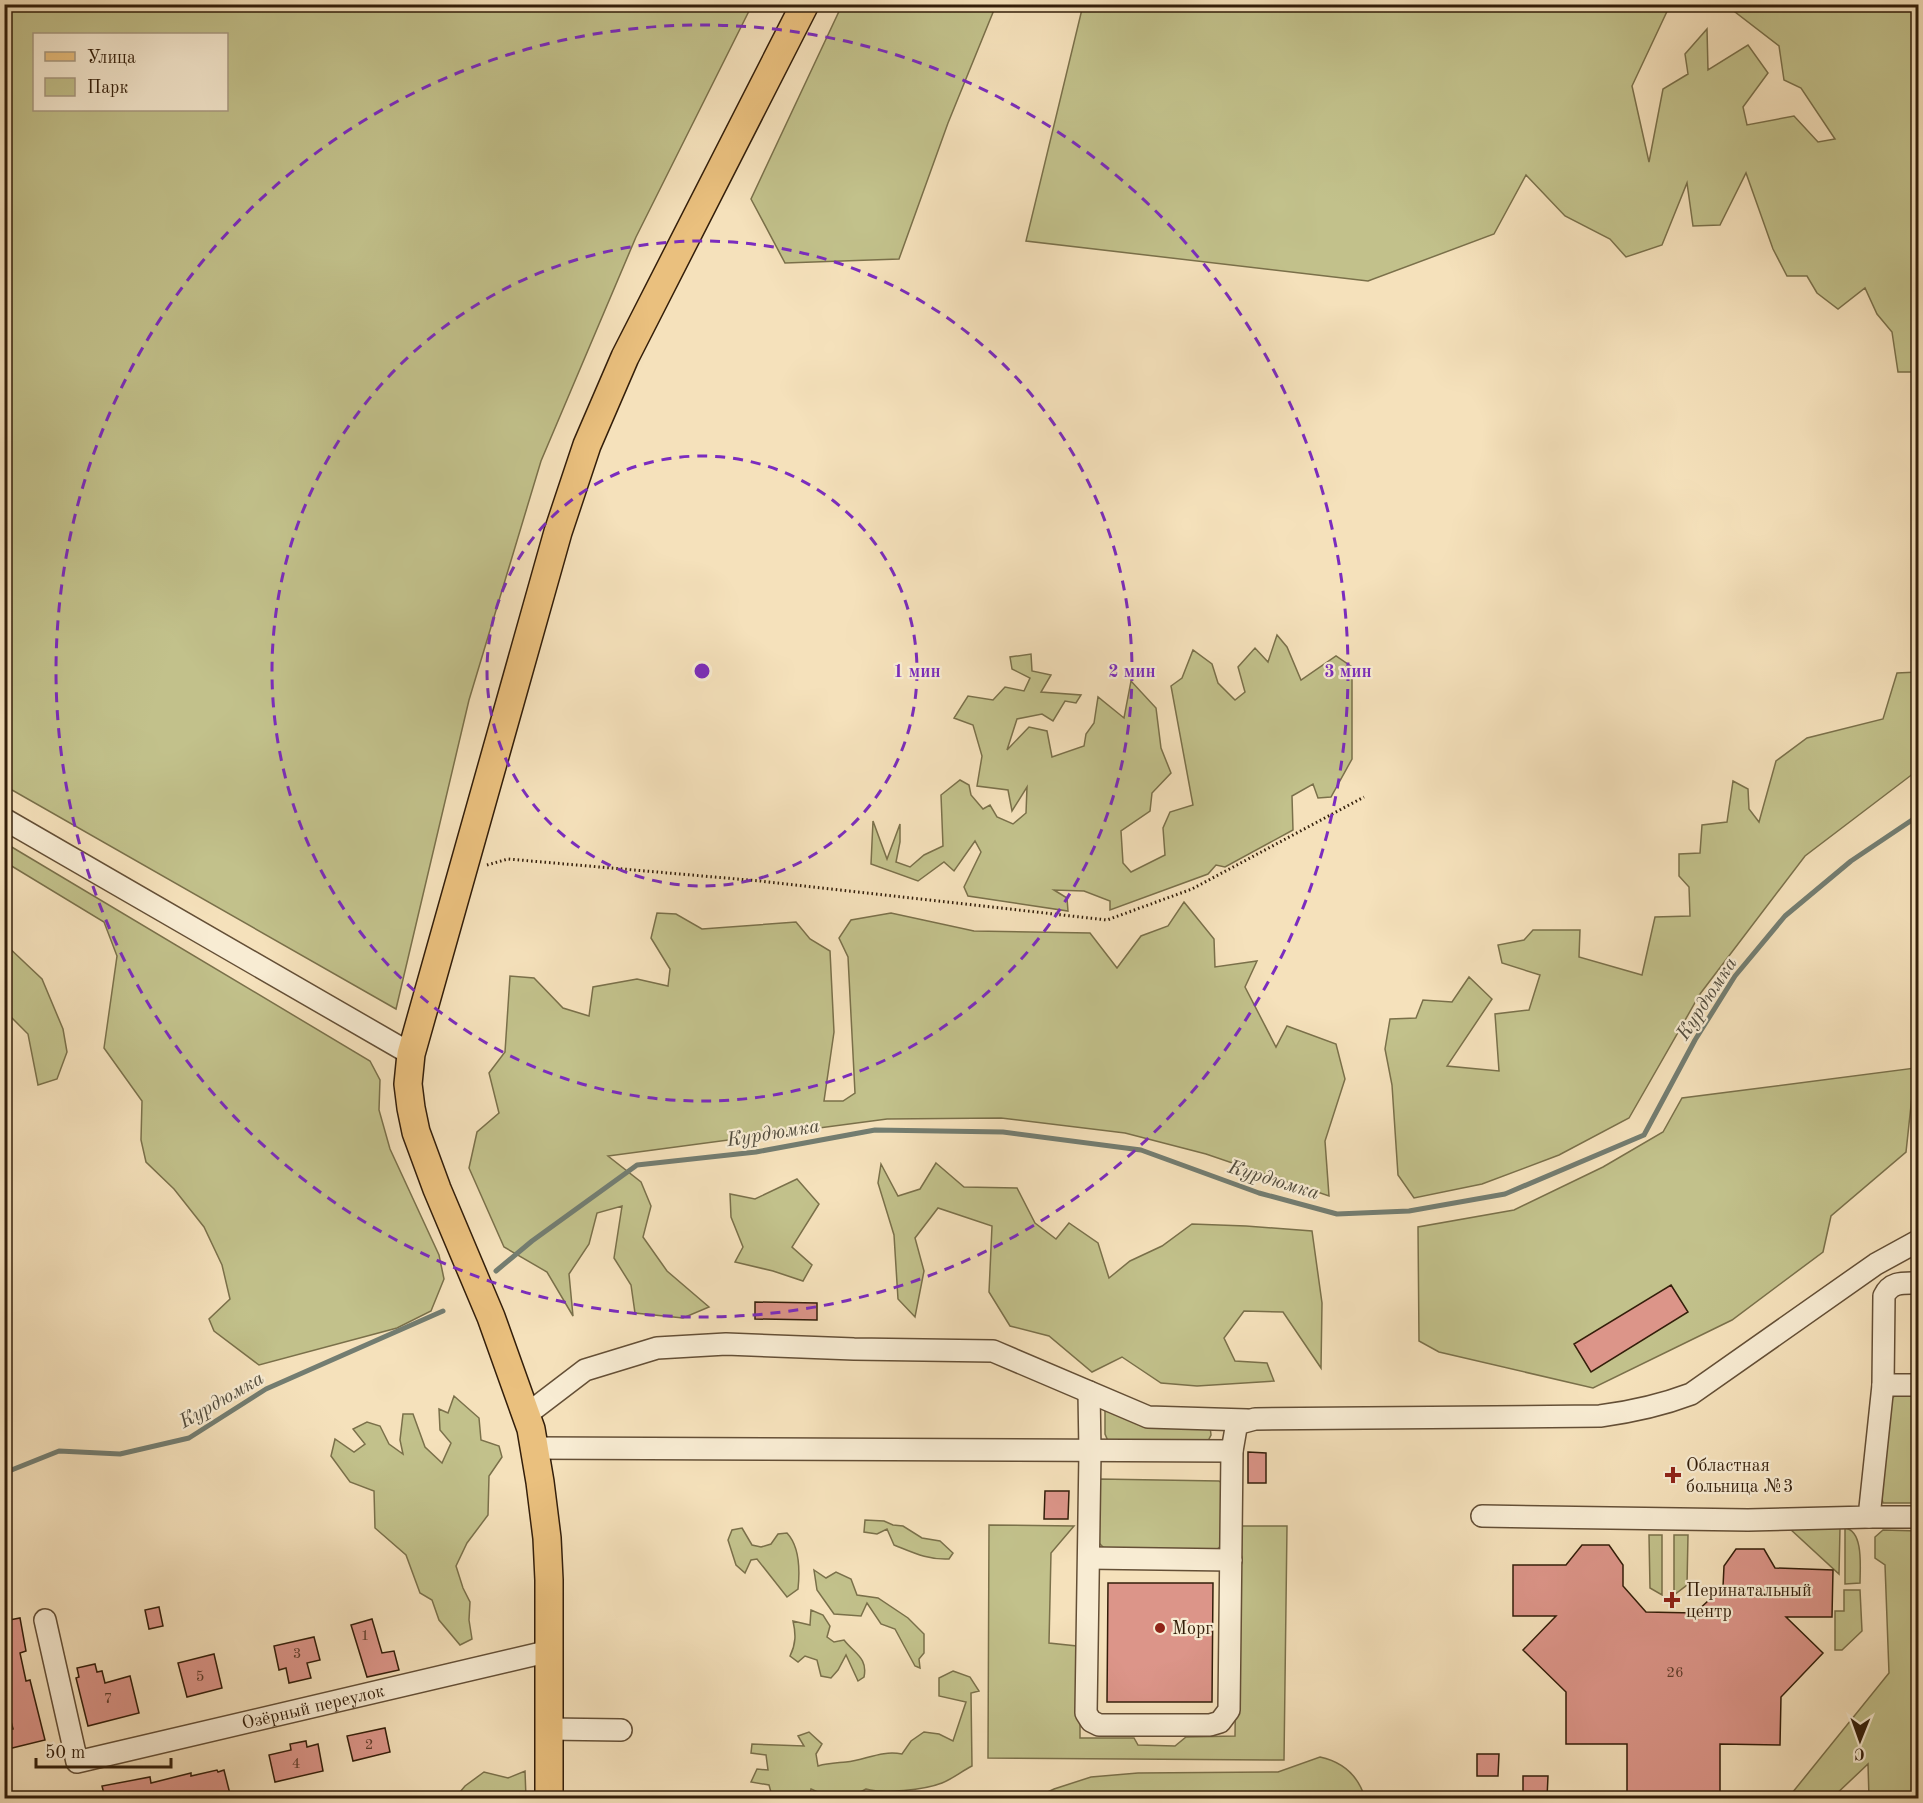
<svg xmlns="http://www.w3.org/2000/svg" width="1923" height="1803" viewBox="0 0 1923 1803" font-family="'Old Standard TT',serif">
<rect width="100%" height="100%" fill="#f5e1bb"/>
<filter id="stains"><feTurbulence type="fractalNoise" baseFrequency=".00333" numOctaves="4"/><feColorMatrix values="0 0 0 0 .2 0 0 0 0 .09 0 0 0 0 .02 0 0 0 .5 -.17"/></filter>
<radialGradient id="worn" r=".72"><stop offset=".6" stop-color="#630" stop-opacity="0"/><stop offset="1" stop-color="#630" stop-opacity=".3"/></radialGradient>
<path fill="#c2c18b" stroke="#7a704a" stroke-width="1.5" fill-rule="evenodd" d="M5 4 752 5 636 237 541 461 469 700 396 1009 5 786ZM34 34H226V110H34Z
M842 5H996L948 123 899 259 785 263 751 199Z
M1083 5H1670L1632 86 1649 162 1663 89 1688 74 1685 54 1707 29 1708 70 1748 45 1768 73 1743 107 1747 125 1794 116 1818 142 1835 139 1801 88 1784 80 1779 46 1726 5H1918V372H1898L1892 332 1877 314 1865 288 1838 309 1817 293 1807 276H1787L1773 249 1746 173 1720 225 1693 226 1687 183 1662 245 1626 257 1610 239 1565 216 1526 175 1494 234 1368 281 1026 241Z
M1277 635 1287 647 1301 680 1336 656 1352 667V759L1331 797 1318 798 1313 784 1292 796 1293 830 1225 867 1216 865 1208 874 1110 910V901L1084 891 1054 890 1067 898 1068 911 968 896 964 887 981 852 975 841 954 871 944 862 918 881 871 864 873 821 887 859 900 824V842L896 862 910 867 924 855 943 846 941 795 960 780 969 785 971 795 983 809 990 805 997 817 1013 824 1026 813 1027 787 1012 811 1008 790 977 786 982 756 973 725 954 718 968 696 993 700 1005 687 1024 691 1030 678 1012 669 1010 657 1031 654 1032 671 1051 675 1041 692 1081 695 1076 703 1065 701 1053 721 1042 714 1017 719 1007 750 1029 727 1047 731 1052 757 1084 746 1086 734 1094 723 1098 697 1124 718 1131 681 1156 708 1161 748 1171 773 1152 793 1150 811 1121 831 1123 863 1131 872 1165 855 1163 828 1170 812 1193 805 1171 686 1182 678 1193 650 1212 664 1218 683 1235 700 1245 692 1238 667 1255 648 1268 662Z
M1918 672V770L1805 856 1700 994 1629 1118 1559 1155 1482 1184 1414 1198 1398 1175 1392 1085 1385 1049 1390 1019 1416 1018 1423 1000 1452 1002 1469 977 1492 999 1447 1066 1499 1071 1495 1014 1529 1010 1540 975 1502 963 1498 945 1524 940 1533 930H1580L1579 957 1642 975 1655 917 1690 916 1689 887 1679 876V854L1700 853 1702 825 1727 822 1733 781 1748 789 1749 809 1759 822 1776 761 1807 738 1883 719 1897 673Z
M5 843 370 1061 380 1080 379 1110 390 1149 439 1255 444 1279 431 1311 397 1328 259 1365 214 1331 209 1319 230 1299 222 1265 204 1227 174 1189 146 1162 141 1140 142 1101 104 1048 117 956 104 922 5 862Z
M1184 902 1214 939 1215 967 1257 961 1245 987 1276 1047 1287 1026 1336 1044 1345 1079 1325 1141 1329 1196 1206 1154 1125 1133 1001 1118 887 1119 608 1156 641 1182 651 1206 643 1237 667 1271 709 1307 683 1318 635 1313 631 1285 614 1258 622 1206 597 1213 589 1244 569 1274 573 1316 547 1272 504 1247 469 1168 477 1132 499 1113 489 1073 505 1052 510 976 534 978 563 1008 589 1016 593 987 637 979 668 986 670 969 651 938 657 913 676 914 702 929 796 922 810 939 830 951 834 1032 824 1101H843L855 1093 848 957 839 938 851 920 891 913 974 931 1090 933 1117 968 1141 936 1168 926Z
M5 944 42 979 63 1029 67 1052 57 1079 38 1085 28 1034 5 1011Z
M1915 1068 1906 1152 1831 1216 1823 1252 1732 1320 1593 1388 1439 1352 1419 1341 1418 1227 1514 1210 1603 1167 1663 1132 1682 1098Z
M936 1163 964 1187 1017 1188 1035 1223 1056 1239 1069 1223 1098 1243 1109 1278 1130 1261 1162 1246 1192 1224 1246 1226 1312 1231 1322 1303 1321 1368 1283 1312 1244 1311 1224 1338 1235 1361 1267 1363 1274 1381 1197 1386 1161 1383 1122 1357 1092 1372 1049 1336 1010 1326 989 1292 992 1226 938 1208 915 1238 924 1271 915 1317 898 1299 894 1235 878 1183 881 1164 898 1196 920 1189Z
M797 1179 819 1204 792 1247 812 1265 803 1281 773 1271 735 1262 743 1247 731 1217 730 1194 755 1199Z
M1898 1394H1918V1503H1883L1881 1496 1892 1398Z
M454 1396 479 1418 481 1440 499 1446 502 1457 489 1476 488 1515 467 1543 456 1566 463 1588 470 1602 469 1620 472 1639 460 1645 439 1620 432 1600 420 1593 406 1555 375 1528 374 1491 350 1482 331 1456 335 1439 354 1452 365 1444 353 1429 367 1422 380 1426 389 1444 403 1454 400 1440 403 1414H413L425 1447 442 1463 451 1443 440 1430 439 1409 448 1413Z
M1105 1403 1210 1426 1211 1435 1208 1441H1108L1105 1434Z
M1099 1479 1219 1481 1224 1485 1223 1544 1214 1552 1106 1550 1097 1541Z
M865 1520 884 1521 893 1525 903 1526 922 1538 940 1541 953 1553 949 1559C928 1560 914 1553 894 1545L887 1529 877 1534 864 1532Z
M989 1525 1074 1526 1051 1553 1049 1643 1077 1646 1080 1654V1738H1134L1138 1745 1175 1746 1186 1737 1235 1736 1238 1526H1287L1284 1760 988 1758Z
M742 1528 752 1545 761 1547 771 1544 778 1534 787 1533C800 1547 800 1570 798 1589L787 1597 757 1559 751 1560 745 1573 736 1565 728 1540 732 1530Z
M1789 1528H1840L1839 1574Z
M1845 1528C1864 1531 1860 1568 1860 1583L1845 1584Z
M1883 1530 1918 1531V1798H1869L1868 1764 1832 1798H1788L1889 1673 1885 1565 1875 1558V1537Z
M1649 1535H1662V1595L1650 1588Z
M1674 1535H1688L1687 1585 1674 1595Z
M814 1570 826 1578 836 1572 851 1579 857 1595 878 1598 908 1618 924 1634V1653L919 1659 920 1668 915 1666 895 1629 881 1624 867 1603 861 1616 834 1614 817 1590Z
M1844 1590H1860L1862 1631 1842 1650H1835V1611H1844Z
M811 1610 823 1615 830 1626 827 1637 834 1642 844 1640C855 1654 868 1658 864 1677L858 1681 846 1655 838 1670 831 1678 821 1676 817 1660 805 1656 798 1662 790 1656C796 1644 796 1634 793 1621L810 1625Z
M953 1671 970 1677 979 1691 971 1693 972 1766C962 1771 952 1779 942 1783 924 1790 884 1794 866 1789 843 1803 834 1800 811 1789L809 1798H763L772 1796 769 1785 751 1782 757 1769 768 1770 766 1755 751 1753 752 1744 804 1746 798 1736 809 1732 822 1744 816 1754 818 1766C828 1763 836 1763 846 1762 866 1760 881 1750 902 1754L911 1741 924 1732 939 1734 953 1741 966 1702 939 1696V1678Z
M1320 1757C1343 1762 1358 1775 1365 1798H1035L1054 1789 1091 1777 1138 1773 1278 1772Z
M525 1771 526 1798H455L465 1786 484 1772 508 1778Z"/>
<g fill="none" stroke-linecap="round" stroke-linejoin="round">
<path stroke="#737d71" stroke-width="5" d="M496 1271 532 1241 637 1165 756 1152 875 1130 1003 1132 1141 1150 1259 1193 1337 1214 1409 1211 1505 1194 1644 1135 1695 1040 1735 976 1785 916 1851 861 1918 816
M4 1473 59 1451 120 1454 189 1438 266 1389 443 1311"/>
</g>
<path fill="#dc9589" stroke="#331e0a" stroke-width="1.5" d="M1671 1285 1688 1312 1591 1372 1574 1344Z
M755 1302 817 1303V1320L755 1319Z
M1248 1452 1266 1453V1483H1248Z
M1045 1491H1069L1068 1519H1044Z
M1582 1545H1609L1623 1565V1586L1646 1612 1695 1613 1723 1587 1724 1566 1736 1549H1764L1775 1568 1833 1570 1832 1617H1786L1823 1653 1781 1697 1780 1745 1720 1744V1798H1627V1744H1566V1692L1523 1650 1556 1616H1513V1565H1566Z
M1108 1583H1213L1212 1702H1107Z
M159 1607 163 1626 149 1629 145 1610Z
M20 1618 26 1651 20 1653 26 1681 30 1680 45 1740 4 1750V1731L13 1729 4 1694V1621Z
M372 1619 382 1653 394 1651 399 1670 367 1677 351 1625Z
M314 1637 320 1660 307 1663 311 1678 289 1683 286 1668 279 1670 274 1646Z
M214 1654 222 1688 187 1697 178 1663Z
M95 1664 97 1672 102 1671 105 1683 130 1676 139 1713 88 1726 76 1678 79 1677 77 1668Z
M385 1728 390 1752 353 1761 347 1736Z
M306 1741 307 1747 318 1744 323 1771 275 1782 269 1755 291 1750 290 1744Z
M1477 1754H1499L1498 1776H1477Z
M217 1770 218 1772 224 1770 231 1798H105L102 1786 150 1777 151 1783 191 1773V1776Z
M1523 1776H1548L1547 1798H1523Z"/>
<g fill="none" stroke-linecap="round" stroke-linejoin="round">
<defs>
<g id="minor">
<path d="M4 819 411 1054"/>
<path d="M1883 1385 1884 1296C1891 1281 1904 1283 1918 1283"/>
<path d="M1089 1392 1090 1452 1086 1713 1091 1721 1099 1725H1210L1220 1722 1229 1710 1232 1451 1236 1428 1240 1423 1255 1419 1600 1416C1630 1412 1662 1405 1691 1394L1876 1264 1918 1241"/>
<path d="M526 1415 585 1370 657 1348 726 1344 854 1349 993 1351 1148 1417 1247 1420"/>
<path d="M533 1448 1232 1451"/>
<path d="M1482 1516 1748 1520 1869 1517 1883 1385H1918"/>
<path d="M1869 1517H1918"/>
<path d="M1089 1558 1231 1560"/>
<path id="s1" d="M45 1620 77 1762 550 1651"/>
<path d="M549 1729 621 1730"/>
</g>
<path id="major" d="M549 1798V1580L547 1538 540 1482 531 1429 491 1317 437 1189 416 1132 411 1108 408 1084 411 1054 558 532 587 445 625 357 805 4"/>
</defs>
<use href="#minor" stroke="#644f36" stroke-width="24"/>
<use href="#major" stroke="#331e0a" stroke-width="30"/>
<path stroke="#331e0a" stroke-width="3" stroke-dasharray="1.5 3" stroke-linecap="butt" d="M487 865 508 859 760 881 1107 920 1192 889 1364 797"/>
<use href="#minor" stroke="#f8ecd3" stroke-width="21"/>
<use href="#major" stroke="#eac07e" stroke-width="27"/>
</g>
<g fill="none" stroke="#7b2cbf" stroke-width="3" stroke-dasharray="10 8">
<circle cx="702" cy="671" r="215"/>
<circle cx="702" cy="671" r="430"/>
<circle cx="702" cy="671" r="646"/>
</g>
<g fill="#8f2418" stroke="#f8ecd3" stroke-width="2">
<path d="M1670 1466h6v6h6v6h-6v6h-6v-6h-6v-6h6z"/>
<path d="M1669 1591h6v6h6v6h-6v6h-6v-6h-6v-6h6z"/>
<circle cx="1160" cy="1628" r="6"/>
</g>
<g text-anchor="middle" stroke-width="4.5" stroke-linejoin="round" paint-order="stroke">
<g font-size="15" fill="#5d3c2a">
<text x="365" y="1640">1</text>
<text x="297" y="1658">3</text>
<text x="1675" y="1677">26</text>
<text x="200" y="1681">5</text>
<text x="108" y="1703">7</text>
<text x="369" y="1749">2</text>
<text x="296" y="1768">4</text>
</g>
<g font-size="18" fill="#331e0a" stroke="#f8ecd3" text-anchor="start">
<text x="1686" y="1471">Областная<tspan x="1686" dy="21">больница №3</tspan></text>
<text x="1686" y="1596">Перинатальный<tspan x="1686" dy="21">центр</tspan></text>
<text x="1172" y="1634">Морг</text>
</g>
<g font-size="18" fill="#331e0a" stroke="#f8ecd3">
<text dy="6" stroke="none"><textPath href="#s1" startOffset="388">Озёрный переулок</textPath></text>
</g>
<g font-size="20" font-style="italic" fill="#534d3e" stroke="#f8ecd3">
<text transform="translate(1706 998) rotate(-57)" y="7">Курдюмка</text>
<text transform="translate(773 1132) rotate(-9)" y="7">Курдюмка</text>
<text transform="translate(1274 1179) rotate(17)" y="7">Курдюмка</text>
<text transform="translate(221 1399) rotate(-30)" y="7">Курдюмка</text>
</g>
</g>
<circle cx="702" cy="671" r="9" fill="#7b2cbf" stroke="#f8ecd3" stroke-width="3"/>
<g font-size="18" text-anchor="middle" font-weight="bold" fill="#7b2cbf" stroke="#f8ecd3" stroke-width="4.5" stroke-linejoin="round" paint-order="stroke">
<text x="917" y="677">1 мин</text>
<text x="1132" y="677">2 мин</text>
<text x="1348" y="677">3 мин</text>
</g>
<rect width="1923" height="1803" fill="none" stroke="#f5e1bb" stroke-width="24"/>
<rect x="6" y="6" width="1911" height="1791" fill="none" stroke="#331e0a" stroke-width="3"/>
<rect x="12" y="12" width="1899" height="1779" fill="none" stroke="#331e0a" stroke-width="1.5"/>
<rect x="33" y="33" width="195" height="78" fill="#f8ecd3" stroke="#a99a83" stroke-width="1.5"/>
<rect x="45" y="52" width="30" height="9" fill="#eac07e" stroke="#a99a83" stroke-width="1.5"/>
<text x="87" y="63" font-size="18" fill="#331e0a">Улица</text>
<rect x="45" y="78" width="30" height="18" fill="#c2c18b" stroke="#a99a83" stroke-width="1.5"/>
<text x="87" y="93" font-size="18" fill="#331e0a">Парк</text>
<g transform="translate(1860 1740) rotate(181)" stroke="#f8ecd3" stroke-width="4.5" paint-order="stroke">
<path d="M0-4.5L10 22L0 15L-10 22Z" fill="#331e0a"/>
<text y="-9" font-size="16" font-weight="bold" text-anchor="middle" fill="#331e0a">С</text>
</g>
<path d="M36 1758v9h135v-9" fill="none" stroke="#331e0a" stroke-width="3"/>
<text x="45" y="1758" font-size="18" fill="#331e0a" stroke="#f8ecd3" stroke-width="4.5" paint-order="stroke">50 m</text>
<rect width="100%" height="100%" filter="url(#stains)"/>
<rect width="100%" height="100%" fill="url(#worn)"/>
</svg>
